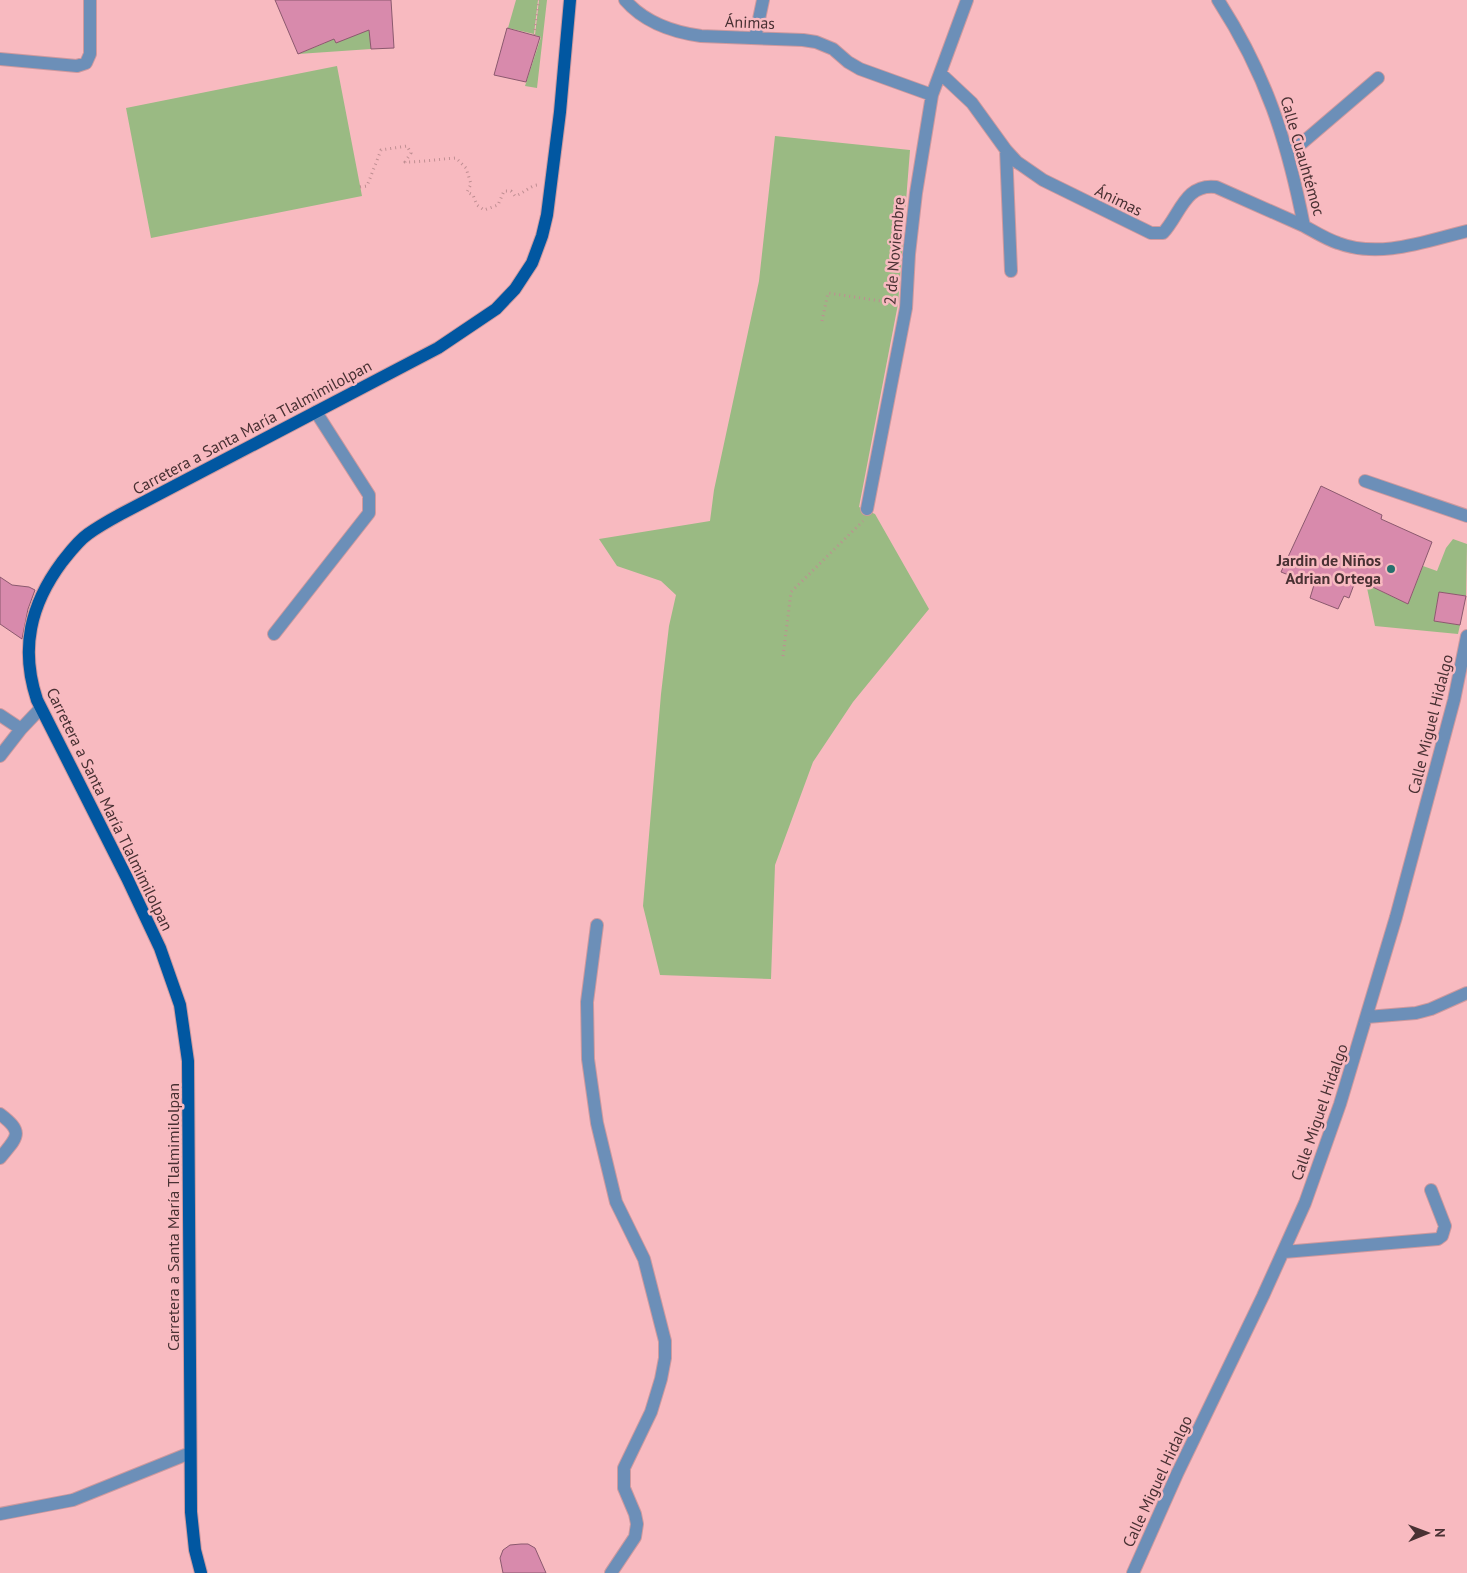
<svg xmlns="http://www.w3.org/2000/svg" width="1467" height="1573" viewBox="0 0 1467 1573" font-family="'PT Sans',sans-serif">
<rect width="100%" height="100%" fill="#f8bac0"/>
<path fill="#9aba83" d="M366 0 371 49 298 54 325 43Z
M516 0H538L534 34 508 28Z
M539 0H547L537 88 525 86 541 37 535 35Z
M337 66 362 196 151 238 126 108Z
M775 136 910 150 898 304 859 507 875 514 929 609 853 702 813 762 775 865 771 979 660 975 643 906 661 694 669 626 676 595 661 581 617 566 599 539 710 521 714 490 759 281Z
M1453 539 1467 544 1466 596 1439 592 1434 621 1460 625 1458 634 1375 626 1367 588 1370 586 1408 604 1423 566 1437 571 1446 548Z"/>
<path fill="#d88aac" stroke="#8b596e" d="M275 0H391L394 48 371 49 369 30 336 43 334 39 298 54Z
M507 28 540 37 526 82 494 75Z
M1321 486 1382 515 1381 519 1432 542 1408 604 1356 579 1349 598 1344 596 1338 609 1310 598 1314 585 1281 572Z
M0 577 12 585 29 587 35 590 28 609 22 639 0 624Z
M1439 592 1466 596 1460 625 1434 621Z
M521 1544H528L535 1548 546 1573H503L500 1558 503 1550 510 1545Z"/>
<g fill="none" stroke-linecap="round" stroke-linejoin="round">
<defs>
<path id="minor" d="M625 0C644 22 672 32 701 36L803 40 816 42 833 49 848 62 860 69 932 95
M1218 0C1266 74 1287 140 1304 226 1315 232 1326 239 1338 243 1380 259 1426 241 1467 231
M755 38 763 0
M0 59 77 66 86 63 90 54V0
M940 73 972 103 1006 150 1017 162 1043 180 1151 233H1163C1180 215 1185 183 1216 187L1304 226
M1006 150 1011 271
M1288 155 1378 78
M1365 481 1467 516
M867 509 906 308 909 254 916 193 932 95 967 0
M274 634 369 513V495L316 412
M0 715 21 729
M0 756 21 729 40 709
M597 925 587 1002 588 1059 597 1123 616 1202 644 1259 665 1341V1358L661 1379 651 1412 624 1468V1488L635 1514 637 1524 635 1537 611 1573
M1367 1017 1416 1013 1431 1009 1467 993
M0 1114C25 1133 17 1137 0 1158
M1284 1252 1438 1239 1442 1236 1445 1226 1431 1190
M0 1514 73 1500 190 1453
M1133 1573 1177 1474 1263 1296 1305 1203 1340 1104 1396 917 1454 700 1467 636"/>
<path id="major" d="M201 1573 195 1550 191 1512 188 1061 180 1005 160 948 127 878 37 700C20 649 30 605 62 562 70 552 78 541 88 534 99 526 110 520 121 514L438 348 496 309 515 289 532 263 542 236 547 215 560 112 570 0"/>
</defs>
<use href="#minor" stroke="#ce999e" stroke-width="14"/>
<use href="#major" stroke="#ce999e" stroke-width="14"/>
<path stroke="#bf8e92" stroke-width="3" stroke-dasharray="1 4" stroke-linecap="butt" d="M534 35 539 0
M360 187 367 186 381 150 407 146 411 153 405 162C422 162 439 159 456 158L466 168 471 184 467 192 473 195 477 205 484 210 498 205 504 191H511L515 196C524 193 530 186 537 185
M822 321 828 293 894 303
M783 656 791 592 863 521"/>
<use href="#minor" stroke="#6c8fb8" stroke-width="12"/>
<use href="#major" stroke="#0157a1" stroke-width="12"/>
</g>
<circle fill="#25706e" stroke="#f8bac0" stroke-width="2" cx="1391" cy="569" r="5"/>
<g text-anchor="middle" stroke-width="5" stroke-linejoin="round" paint-order="stroke">
<g font-size="16" fill="#493133" stroke="#f8bac0">
<text transform="translate(750 22) rotate(2)" y="6">Ánimas</text>
<text transform="translate(1303 156) rotate(74)" y="6">Calle Cuauhtémoc</text>
<text transform="translate(1119 200) rotate(26)" y="6">Ánimas</text>
<text transform="translate(894 251) rotate(-85)" y="6">2 de Noviembre</text>
<text transform="translate(252 427) rotate(-28)" y="6">Carretera a Santa María Tlalmimilolpan</text>
<text transform="translate(1430 724) rotate(-76)" y="6">Calle Miguel Hidalgo</text>
<text transform="translate(110 809) rotate(64)" y="6">Carretera a Santa María Tlalmimilolpan</text>
<text transform="translate(1319 1112) rotate(-71)" y="6">Calle Miguel Hidalgo</text>
<text transform="translate(173 1217) rotate(-90)" y="6">Carretera a Santa María Tlalmimilolpan</text>
<text transform="translate(1157 1481) rotate(-65)" y="6">Calle Miguel Hidalgo</text>
</g>
<g font-size="16" font-weight="bold" fill="#493133" stroke="#f8bac0" text-anchor="end">
<text x="1381" y="566">Jardin de Niños<tspan x="1381" dy="18">Adrian Ortega</tspan></text>
</g>
</g>
<g transform="translate(1427 1533) rotate(89)" stroke="#f8bac0" stroke-width="4" paint-order="stroke">
<path d="M0-4L9 19L0 12L-9 19Z" fill="#493133"/>
<text y="-8" font-size="14" font-weight="bold" text-anchor="middle" fill="#493133">N</text>
</g>
</svg>
